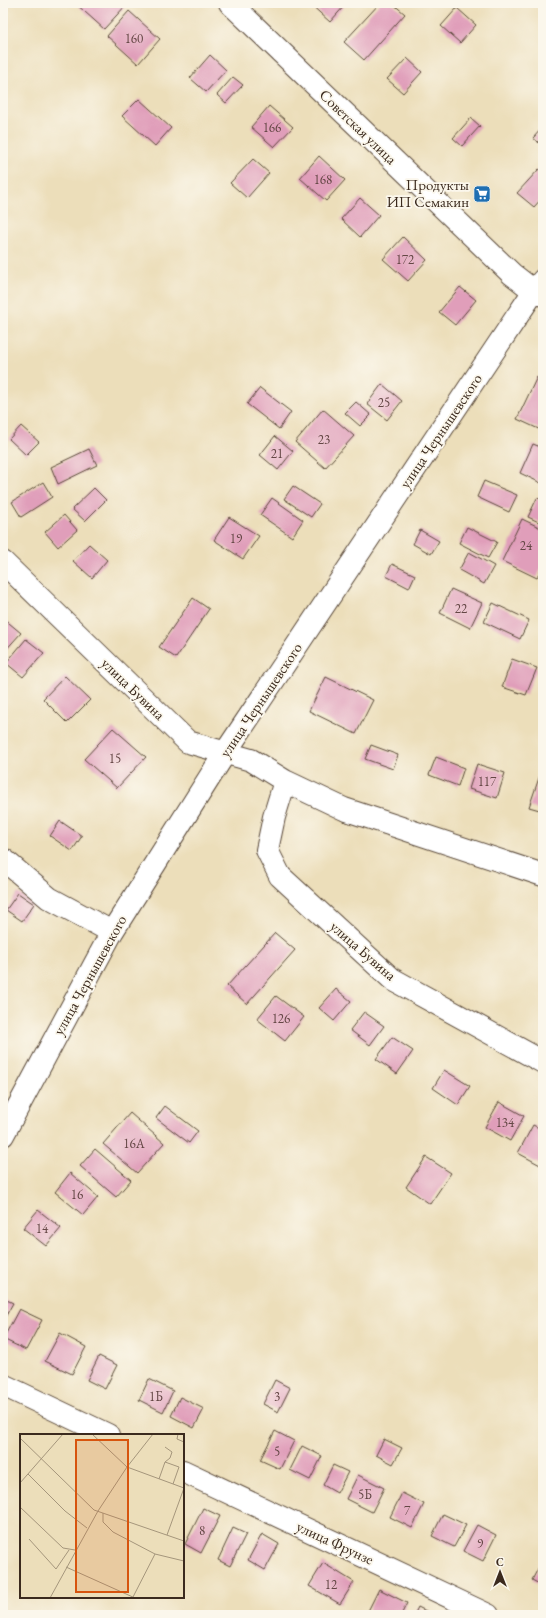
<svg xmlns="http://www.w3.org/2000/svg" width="546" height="1618" viewBox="0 0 546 1618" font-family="'EB Garamond',serif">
<rect width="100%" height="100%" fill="#fbf7ec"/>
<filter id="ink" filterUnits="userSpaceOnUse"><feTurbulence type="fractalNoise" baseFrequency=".025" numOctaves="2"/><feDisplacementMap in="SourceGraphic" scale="8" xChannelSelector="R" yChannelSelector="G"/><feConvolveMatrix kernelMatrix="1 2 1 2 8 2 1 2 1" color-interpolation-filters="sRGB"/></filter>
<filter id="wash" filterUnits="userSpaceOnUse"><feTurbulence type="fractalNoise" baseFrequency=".012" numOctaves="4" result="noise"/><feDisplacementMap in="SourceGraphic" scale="16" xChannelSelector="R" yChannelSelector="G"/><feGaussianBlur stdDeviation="0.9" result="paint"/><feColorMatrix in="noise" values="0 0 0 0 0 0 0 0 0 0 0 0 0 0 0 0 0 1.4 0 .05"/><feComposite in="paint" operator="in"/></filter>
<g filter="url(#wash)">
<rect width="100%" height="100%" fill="#ecdeba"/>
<g id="blocks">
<path fill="#e09eba" d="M75 3H128L104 29Z
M309 3H346V4L330 22Z
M380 3H392L405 14 364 60 344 42Z
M457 8 476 25 460 43 441 26Z
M129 11 160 39 138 64 107 36Z
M210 55 226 70 206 92 190 78Z
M407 58 422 72 403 93 387 79Z
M233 77 243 85 226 103 217 95Z
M139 99 171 128 155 146 122 116Z
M269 106 293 127 274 147 251 127Z
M471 118 480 126 462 146 453 138Z
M543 127V146L533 138Z
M319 156 345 180 326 201 300 178Z
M253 159 269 173 247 198 230 183Z
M539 169 543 172V197L534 207 517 193Z
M360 198 379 215 360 237 341 219Z
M403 237 427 260 408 281 383 259Z
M460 287 476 300 455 325 439 312Z
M537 377 543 380V431L517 419Z
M382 384 402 401 387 420 367 404Z
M260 388 291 412 279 429 247 404Z
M356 402 371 415 360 426 345 413Z
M323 409 354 436 325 468 295 442Z
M21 426 39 442 26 455 9 439Z
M275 436 293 451 278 470 260 455Z
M533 444 543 448V484L520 473Z
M89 449 97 465 58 484 51 467Z
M484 481 517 495 509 512 477 497Z
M43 482 52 497 21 517 12 502Z
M293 486 320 504 311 517 284 499Z
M94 488 106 500 85 521 72 509Z
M272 498 303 520 292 537 260 515Z
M537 498 543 500V524L528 517Z
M64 515 77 530 58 547 45 532Z
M229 517 259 536 243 559 214 540Z
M522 519 543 529V565L537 578 502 561Z
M467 527 497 542 488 558 459 543Z
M420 530 439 541 431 554 413 544Z
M89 544 107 560 92 578 73 561Z
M469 552 494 566 484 584 459 570Z
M392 564 415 575 409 588 386 576Z
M451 589 482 603 470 628 440 613Z
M193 598 209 609 176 658 159 647Z
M493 603 529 620 520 639 484 622Z
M3 618 21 633 3 653Z
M26 639 44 653 23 677 6 663Z
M512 659 537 668 526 695 502 687Z
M65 676 90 700 67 723 43 699Z
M326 677 373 700 356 734 309 711Z
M113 728 146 757 117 788 84 759Z
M371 745 398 755 393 769 365 759Z
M436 757 464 768 458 786 429 775Z
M477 764 505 773 497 798 469 789Z
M540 775 543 776V811L529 807Z
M60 821 82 836 72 851 50 836Z
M18 893 34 904 22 921 6 910Z
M275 933 295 950 247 1004 227 986Z
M336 989 351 1001 334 1021 319 1008Z
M276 996 304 1017 285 1041 257 1019Z
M364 1012 384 1026 370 1045 350 1030Z
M392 1037 413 1051 397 1074 376 1059Z
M444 1070 470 1086 458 1105 433 1088Z
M499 1102 524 1116 510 1141 485 1127Z
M165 1106 198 1131 189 1143 156 1118Z
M130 1113 164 1143 137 1173 103 1144Z
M533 1125 543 1130 542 1166 518 1153Z
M95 1149 131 1180 116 1197 80 1166Z
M426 1157 451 1173 430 1204 406 1187Z
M70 1173 98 1197 83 1215 55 1192Z
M38 1210 61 1228 46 1246 23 1228Z
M3 1298 13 1303 3 1321Z
M19 1309 42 1320 26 1350 3 1339Z
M60 1333 86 1347 72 1374 45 1361Z
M99 1356 117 1365 105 1389 87 1380Z
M149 1379 173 1391 163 1412 139 1400Z
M275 1380 290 1388 278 1412 263 1404Z
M180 1397 204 1409 194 1428 171 1416Z
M275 1431 294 1441 280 1469 260 1460Z
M384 1439 402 1448 393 1464 376 1455Z
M302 1446 322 1456 310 1480 290 1470Z
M333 1465 348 1472 337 1493 323 1485Z
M358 1475 384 1488 372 1512 346 1499Z
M402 1493 424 1504 412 1528 390 1517Z
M203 1508 220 1516 201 1553 185 1544Z
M443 1514 466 1525 454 1547 432 1536Z
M477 1525 496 1535 483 1561 463 1551Z
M233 1528 246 1534 230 1566 218 1560Z
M262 1534 279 1544 265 1570 248 1560Z
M323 1563 354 1582 340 1604 309 1586Z
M541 1563 543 1564V1586L532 1580Z
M379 1589 407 1603 401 1615H366Z
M418 1607 434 1615H414Z"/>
</g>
</g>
<g filter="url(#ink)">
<use href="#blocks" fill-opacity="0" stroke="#564535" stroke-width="1"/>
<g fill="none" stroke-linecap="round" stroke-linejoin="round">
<defs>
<path id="minor" d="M230 3 512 274 534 291 543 295
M3 562 188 742 251 760 285 781 344 809 543 875
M285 781 274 817 267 850 280 876 392 979 543 1062
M3 859 49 898 112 932
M3 1135 112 932 225 753 534 291 543 280
M3 1385 108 1435
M183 1471 488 1615"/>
</defs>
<use href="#minor" stroke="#564535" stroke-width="24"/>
<use href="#minor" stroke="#fff" stroke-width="22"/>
</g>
</g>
<defs>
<symbol id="supermarket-square" viewBox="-11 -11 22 22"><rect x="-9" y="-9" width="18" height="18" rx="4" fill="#1f6fb2" stroke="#fbf7ec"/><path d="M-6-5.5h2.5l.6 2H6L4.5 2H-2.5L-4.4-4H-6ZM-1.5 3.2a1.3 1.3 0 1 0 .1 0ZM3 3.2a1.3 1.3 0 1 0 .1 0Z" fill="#fff"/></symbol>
</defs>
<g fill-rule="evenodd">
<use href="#supermarket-square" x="472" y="184" width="20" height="20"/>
</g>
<g text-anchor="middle" stroke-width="3.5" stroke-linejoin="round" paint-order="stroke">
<g font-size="13" fill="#644745">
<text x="134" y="43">160</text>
<text x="272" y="132">166</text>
<text x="323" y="184">168</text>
<text x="405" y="264">172</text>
<text x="384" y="407">25</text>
<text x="324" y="444">23</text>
<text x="277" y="458">21</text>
<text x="236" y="543">19</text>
<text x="526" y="550">24</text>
<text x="461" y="613">22</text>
<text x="115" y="763">15</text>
<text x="487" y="786">117</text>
<text x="281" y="1023">126</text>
<text x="505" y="1127">134</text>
<text x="134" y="1148">16А</text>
<text x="77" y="1199">16</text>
<text x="42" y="1233">14</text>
<text x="156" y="1401">1Б</text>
<text x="277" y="1401">3</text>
<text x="277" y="1456">5</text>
<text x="365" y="1499">5Б</text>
<text x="407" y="1515">7</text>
<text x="202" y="1535">8</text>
<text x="480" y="1548">9</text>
<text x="331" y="1589">12</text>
</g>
<g font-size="15" fill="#3b2a1e" stroke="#fbf7ec">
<text transform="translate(358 127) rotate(44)" y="5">Советская улица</text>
<text transform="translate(441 431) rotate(-56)" y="5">улица Чернышевского</text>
<text transform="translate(133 689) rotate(44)" y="5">улица Бувина</text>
<text transform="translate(261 700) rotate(-56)" y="5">улица Чернышевского</text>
<text transform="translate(363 951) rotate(41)" y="5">улица Бувина</text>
<text transform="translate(90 975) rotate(-61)" y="5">улица Чернышевского</text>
<text transform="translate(335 1543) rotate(25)" y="5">улица Фрунзе</text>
</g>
<g font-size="15" fill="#3b2a1e" stroke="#fbf7ec" text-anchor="end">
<text x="469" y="190">Продукты<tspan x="469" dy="17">ИП Семакин</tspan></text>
</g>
</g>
<g transform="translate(20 1434)">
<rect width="164" height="164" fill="#ecdeba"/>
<path fill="none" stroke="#a5967c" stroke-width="1" d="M72 0 107 33 164 54M158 0 157 5 164 8M0 4 74 76 164 107M145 13 152 18 150 24 145 28M8 40 45 77 67 94M139 45 145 28 159 33 153 50M0 49 43 0M0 73 43 114 55 116M83 79V88L93 98 135 120 164 127M147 101 164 54M9 105 36 135 49 116M46 133 115 164M113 163 135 120M30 164 78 77 107 33 133 0"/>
<path fill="#d7540e" fill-opacity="0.15" stroke="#d7540e" stroke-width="2" d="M56 6H108V158H56Z"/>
<rect width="164" height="164" fill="none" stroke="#3b2a1e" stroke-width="2"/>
</g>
<rect width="546" height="1618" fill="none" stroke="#fbf7ec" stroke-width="16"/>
<g transform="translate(500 1572)" stroke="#fbf7ec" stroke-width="3" paint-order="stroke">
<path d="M0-3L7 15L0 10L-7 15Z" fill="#3b2a1e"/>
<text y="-6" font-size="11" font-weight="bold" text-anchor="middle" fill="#3b2a1e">С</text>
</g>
</svg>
